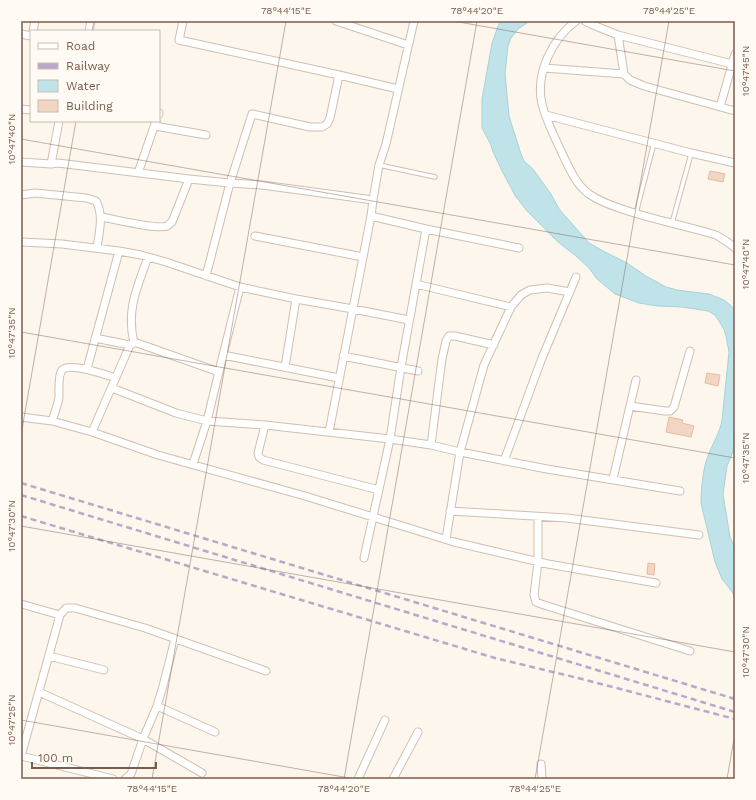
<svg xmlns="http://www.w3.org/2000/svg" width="756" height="800" viewBox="0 0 756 800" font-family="'Work Sans',sans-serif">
<rect width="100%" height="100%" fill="#fdf6ec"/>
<path fill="#bfe3e8" stroke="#a5d3da" d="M500 21H530L518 29 511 38 508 46 505 73 509 116 521 154 524 161 533 169 551 194 559 209 589 243 603 251 627 263 646 276 666 287 677 290 709 294 724 300 735 309V427L733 452 727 466 723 494 730 537 735 548V600L733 593 722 579 715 562 701 503C701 491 703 467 708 456 712 444 720 433 722 420L729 352 726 336 724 329 715 315 708 311 682 307 657 306 639 303 615 294 597 279 589 268 576 256 558 242 527 211 516 197 502 171 493 152 491 145 482 128V99L492 43Z"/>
<path fill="#f3d5c3" stroke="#e6bba3" d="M710 171 725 174 723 182 708 179Z
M707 373 720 375 718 386 705 383Z
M669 417 683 420 682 423 694 426 691 437 666 432Z
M648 563 655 564 654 575 647 574Z"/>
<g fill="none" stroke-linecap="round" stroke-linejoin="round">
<defs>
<path id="lane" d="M379 165 435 177
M636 213 654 143
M672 223 691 154"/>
<path id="street" d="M183 21 179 40 339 75 398 89
M336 21 408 45
M576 21C552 39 535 74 542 104 546 120 554 136 561 151 568 166 576 185 589 194 600 202 613 206 625 210 655 220 686 226 716 235L726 241 735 248
M585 21 593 25 618 35 732 64
M33 31 35 21
M89 31 91 21
M21 34 31 36
M618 35 624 74 630 80 644 86 735 111
M544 68 624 74
M720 107 735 54
M21 109 31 110
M159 114V113
M546 115 691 153 735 163
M155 126 206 135
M21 162 51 164 58 163 189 179 230 183 262 185 373 200
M51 164 59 121
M138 173 156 121
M21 195 35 193 86 198 96 201C104 215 99 233 97 248
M101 217C113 219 157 230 167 226 169 225 170 223 172 222L189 179
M426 229 519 248
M255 236 363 257
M21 242 62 244 119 251 141 255 166 262 240 287 296 299 353 309 409 320
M206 276 230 183 252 114 310 127H322L327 124 330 118 339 75
M416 284 511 307
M95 338 130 345
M134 343C126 310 137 288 148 257
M223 355 240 287
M343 356 418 371
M285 367 296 299
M87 369 119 251
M112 388 176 413 207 421 223 355 339 378
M630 406 665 411H670L674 407 690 351
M21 417 52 421 92 432 158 455 305 496 454 542 548 564 656 583
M52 421C54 414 58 405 59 397 59 391 58 375 62 370 70 362 106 375 116 378
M265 425 258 453 259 457 263 460 379 490
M92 432 130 345 134 343H137L219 372
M329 432 371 216 373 200 379 165 386 144 414 21
M431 445 442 359 446 341 449 336H455L494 345
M504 461 542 358 576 277
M193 464 207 421 265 425 390 439 401 367 426 229 371 216
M613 479 636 380
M450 511 567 518 699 535
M538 517V562L534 595 536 602 541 604 690 651
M446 539 460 452 484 365 511 307 521 295 530 290 547 288 570 292
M364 558 390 439 431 445 460 452 547 469 680 491
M21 604 60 615
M49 656 104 670
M39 692 143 739 202 773
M157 706 215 732
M21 756 60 615 66 608H75L145 628 266 671
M21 756 113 779
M541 764 542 779
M125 779 131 774 143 739 157 706 163 686 175 639
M358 779 385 720
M393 779 418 732"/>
</defs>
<use href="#lane" stroke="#d1beb0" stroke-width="5.5"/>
<use href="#street" stroke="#d1beb0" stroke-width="9"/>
<use href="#lane" stroke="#fff" stroke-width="3.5"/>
<use href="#street" stroke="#fff" stroke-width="7"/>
<path stroke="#b9a8c9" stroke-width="2.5" stroke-dasharray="6 4" stroke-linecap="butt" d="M21 483 735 699
M21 495 735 712
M21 516 495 658 582 679 735 719"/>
</g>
<path fill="none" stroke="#7a5c4d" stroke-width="1" stroke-opacity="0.45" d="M453 21 735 71M92 31 94 21M21 139 735 265M21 332 735 458M21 435 76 121M21 526 735 652M21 720 355 779M152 779 286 21M344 779 477 21M535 779 669 21M727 779 735 733"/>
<rect width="756" height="800" fill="none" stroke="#fffaf3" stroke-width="44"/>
<rect x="30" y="30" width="130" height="92" fill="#fffaf3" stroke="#cabbb1"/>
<rect x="38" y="43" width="20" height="6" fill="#ffffff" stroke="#cabbb1"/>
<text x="66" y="50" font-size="12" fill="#7a5c4d">Road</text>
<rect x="38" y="63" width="20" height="6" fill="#b9a8c9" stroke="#cabbb1"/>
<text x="66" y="70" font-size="12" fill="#7a5c4d">Railway</text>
<rect x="38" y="80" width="20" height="12" fill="#bfe3e8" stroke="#cabbb1"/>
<text x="66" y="90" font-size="12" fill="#7a5c4d">Water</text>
<rect x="38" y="100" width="20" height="12" fill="#f3d5c3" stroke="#cabbb1"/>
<text x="66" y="110" font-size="12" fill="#7a5c4d">Building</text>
<path d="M32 762v6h124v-6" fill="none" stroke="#7a5c4d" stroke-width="2"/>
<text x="38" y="762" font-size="12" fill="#7a5c4d" stroke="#fffaf3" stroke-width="3" paint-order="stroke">100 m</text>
<rect x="22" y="22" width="712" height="756" fill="none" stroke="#7a5c4d" stroke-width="1.5"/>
<g font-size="10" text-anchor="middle" fill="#7a5c4d">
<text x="286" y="14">78°44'15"E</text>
<text x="477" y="14">78°44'20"E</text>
<text x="669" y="14">78°44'25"E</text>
<text transform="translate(745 71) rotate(-90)" y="4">10°47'45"N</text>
<text transform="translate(11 139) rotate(-90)" y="4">10°47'40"N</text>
<text transform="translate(745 264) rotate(-90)" y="4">10°47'40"N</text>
<text transform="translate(11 333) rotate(-90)" y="4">10°47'35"N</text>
<text transform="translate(745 458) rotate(-90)" y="4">10°47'35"N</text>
<text transform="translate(11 526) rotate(-90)" y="4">10°47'30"N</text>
<text transform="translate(745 652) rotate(-90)" y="4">10°47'30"N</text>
<text transform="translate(11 720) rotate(-90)" y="4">10°47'25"N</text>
<text x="152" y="792">78°44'15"E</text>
<text x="344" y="792">78°44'20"E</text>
<text x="535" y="792">78°44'25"E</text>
</g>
</svg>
